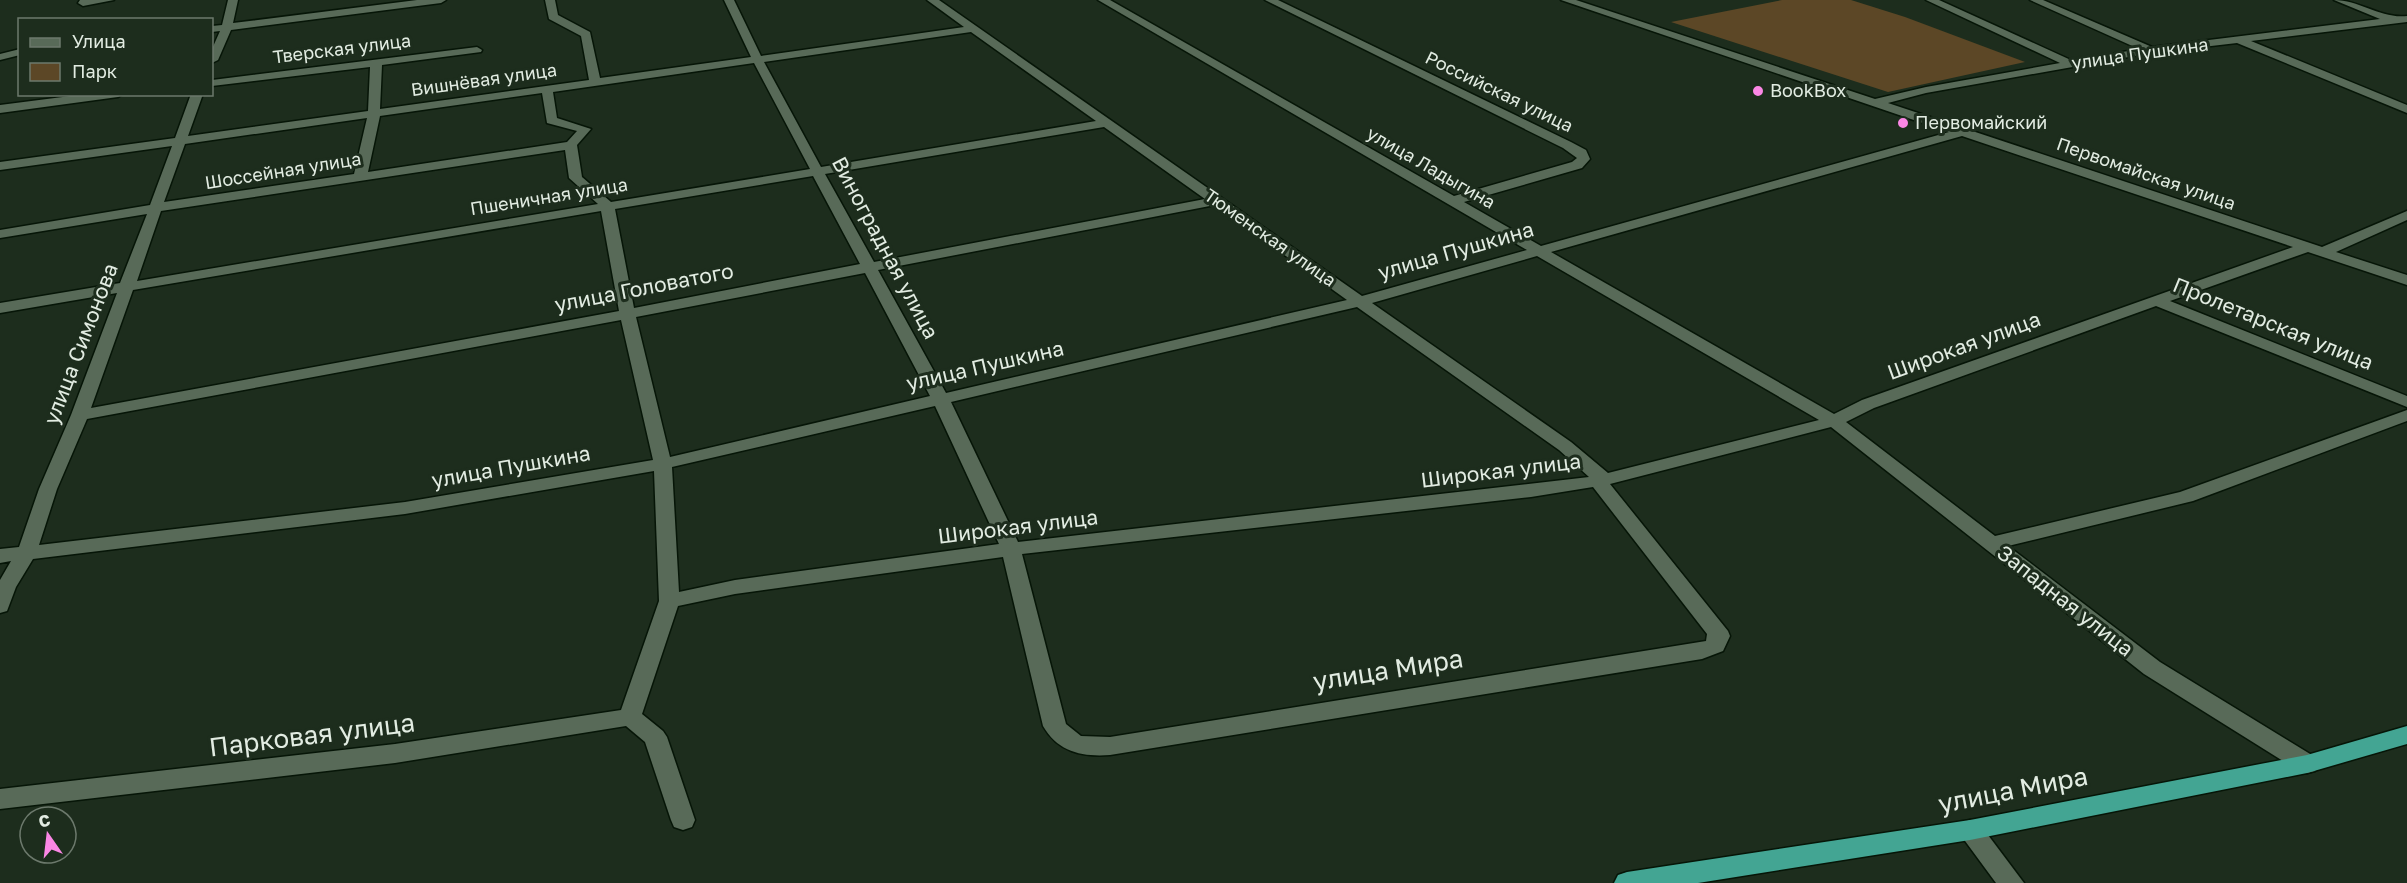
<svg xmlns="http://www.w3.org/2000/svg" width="2407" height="883" viewBox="0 0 2407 883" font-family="'Golos Text',sans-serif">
<rect width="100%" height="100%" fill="#1d2d1d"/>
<path fill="#5c4726" d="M1782 0H1851L1905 17 2025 62 1888 92 1671 22Z"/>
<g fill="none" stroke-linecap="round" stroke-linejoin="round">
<defs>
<path id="minor" d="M80 0H114L83 6 78 3Z
M228 0H238L233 23 417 0H446L441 3 231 30 218 60 212 63V49L220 31 212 32V26L222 25Z
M545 0H555L558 15 590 32 600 78 751 57 724 0H734L761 56 964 27 927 0H939L1362 296 1527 250 1098 0H1110L1454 196 1572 162 1577 158 1563 148 1265 0H1278L1571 142 1586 150 1590 159 1582 168 1464 202 1541 246 1949 132 1561 0H1576L1875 99 1926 87 2060 63 1926 0H1939L2073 61 2139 49 2030 0H2043L2152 47 2380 19 2334 0C2360 0 2381 19 2407 16V22L2251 41 2407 105V113L2237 43 2151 53 1926 93 1888 103 2322 247 2407 211V220L2336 252 2407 275V285L2308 252 2170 301 2407 396V407L2156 306 1874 408 1846 422 1995 536 2180 492 2407 410V421L2193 501 2008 546 2160 662 2315 757 2319 764 2315 771 2307 773 2299 771 2144 674 1831 427 1610 484 1728 631 1730 636 1723 651 1702 659 1110 755C1082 757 1058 752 1043 726L1003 557 735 594 678 606 642 714 663 731 667 737 695 820 692 827 683 830 674 827 671 820 645 742 626 726 395 763 0 809V789L395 744 621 710 659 601 654 471 405 514 33 559 16 587 7 611 0 613V580L11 561 0 563V549L19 547 39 489 71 415 117 293 0 313V303L120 283 147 214 0 238V230L150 205 172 146 0 170V162L175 138 191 94H203L188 136 368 111 370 67 212 86V80L477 47 482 50 481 52 382 65 380 109 589 80 581 36 549 19ZM971 32 1096 121 821 167 764 62ZM754 63 810 169 611 202 582 177 577 145 591 129 557 118 553 92ZM542 93 547 123 577 131 567 142 368 172 380 116ZM367 118 354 174 164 202 185 144ZM1104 127 1205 199 874 262 825 174ZM1962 136 2293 247 1862 400 1834 414 1551 252ZM565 150 569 178 598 204 137 281 161 211ZM813 176 860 264 634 308 615 209ZM1215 205 1347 300 946 393 878 270ZM601 211 619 311 91 408 133 290ZM1537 256 1819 420 1608 473 1571 442 1372 303ZM865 273 930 396 670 457 636 317ZM1357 307 1559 450 1589 477 1018 542 951 402ZM621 320 653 460 405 502 39 545 57 489 87 419ZM935 406 999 544 735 580 679 592 672 467ZM1593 487 1707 634 1706 641 1110 737 1081 736 1066 724 1022 554 1531 497Z
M20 49V55L0 60V54Z
M86 94H123L118 97 0 113V105Z
M1970 820 1979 823 2024 883H1996L1957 830 1961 823Z"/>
<path id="highway" d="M2407 726V744L2307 773 1970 840 1698 883H1614L1618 875 1627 872 1970 820 2307 755Z"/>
</defs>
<use href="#minor" stroke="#061507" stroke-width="3"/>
<use href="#highway" stroke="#061507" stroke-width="3"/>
<use href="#minor" fill="#586a58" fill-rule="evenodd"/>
<use href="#highway" fill="#43a593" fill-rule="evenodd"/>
</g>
<g fill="#fb87e5" stroke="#1d2d1d" stroke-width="2">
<circle cx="1758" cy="91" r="6"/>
<circle cx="1903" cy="123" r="6"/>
</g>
<g text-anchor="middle" stroke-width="6" stroke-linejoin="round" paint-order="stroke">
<g font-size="18" fill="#e2ece2" stroke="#1d2d1d">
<text transform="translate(342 49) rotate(-7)" y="6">Тверская улица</text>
<text transform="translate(2140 54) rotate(-8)" y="6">улица Пушкина</text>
<text transform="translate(484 80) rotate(-8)" y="6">Вишнёвая улица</text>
<text transform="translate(1499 92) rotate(26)" y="6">Российская улица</text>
<text transform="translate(1431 168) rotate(30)" y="6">улица Ладыгина</text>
<text transform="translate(283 171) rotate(-9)" y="6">Шоссейная улица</text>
<text transform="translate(2146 174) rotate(19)" y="6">Первомайская улица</text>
<text transform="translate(549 197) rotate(-9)" y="6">Пшеничная улица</text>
<text transform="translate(1270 238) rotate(35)" y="6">Тюменская улица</text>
</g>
<g font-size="18" fill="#e2ece2" stroke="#1d2d1d" text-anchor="start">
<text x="1770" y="97">BookBox</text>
<text x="1915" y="129">Первомайский</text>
</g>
<g font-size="21" fill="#e2ece2" stroke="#1d2d1d">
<text transform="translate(885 248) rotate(62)" y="7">Виноградная улица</text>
<text transform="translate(1456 251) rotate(-16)" y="7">улица Пушкина</text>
<text transform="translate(644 288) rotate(-11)" y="7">улица Головатого</text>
<text transform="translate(2273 324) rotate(22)" y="7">Пролетарская улица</text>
<text transform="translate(81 344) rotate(-69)" y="7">улица Симонова</text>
<text transform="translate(1964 346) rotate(-20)" y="7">Широкая улица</text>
<text transform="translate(985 366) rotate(-13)" y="7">улица Пушкина</text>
<text transform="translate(511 467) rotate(-10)" y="7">улица Пушкина</text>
<text transform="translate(1501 471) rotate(-7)" y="7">Широкая улица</text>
<text transform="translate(1018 527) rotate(-7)" y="7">Широкая улица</text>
<text transform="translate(2065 601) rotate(38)" y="7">Западная улица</text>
</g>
<g font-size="26" fill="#e2ece2" stroke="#1d2d1d">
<text transform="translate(1388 670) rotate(-9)" y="9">улица Мира</text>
<text transform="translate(312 735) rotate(-7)" y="9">Парковая улица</text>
<text transform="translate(2013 790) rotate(-11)" y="9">улица Мира</text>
</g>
</g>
<rect x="18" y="18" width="195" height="78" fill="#1d2d1d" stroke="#6c796c" stroke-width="1.5"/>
<rect x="30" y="38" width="30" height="9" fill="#586a58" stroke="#6c796c" stroke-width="1.5"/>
<text x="72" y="48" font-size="18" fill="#e2ece2">Улица</text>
<rect x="30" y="63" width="30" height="18" fill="#5c4726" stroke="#6c796c" stroke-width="1.5"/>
<text x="72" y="78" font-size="18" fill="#e2ece2">Парк</text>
<g transform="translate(48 835) rotate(346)"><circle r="28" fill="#1d2d1d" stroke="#6c796c" stroke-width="1.5"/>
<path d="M0-4.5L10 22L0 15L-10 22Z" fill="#fb87e5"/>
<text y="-9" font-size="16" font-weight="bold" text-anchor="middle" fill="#e2ece2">С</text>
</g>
</svg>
